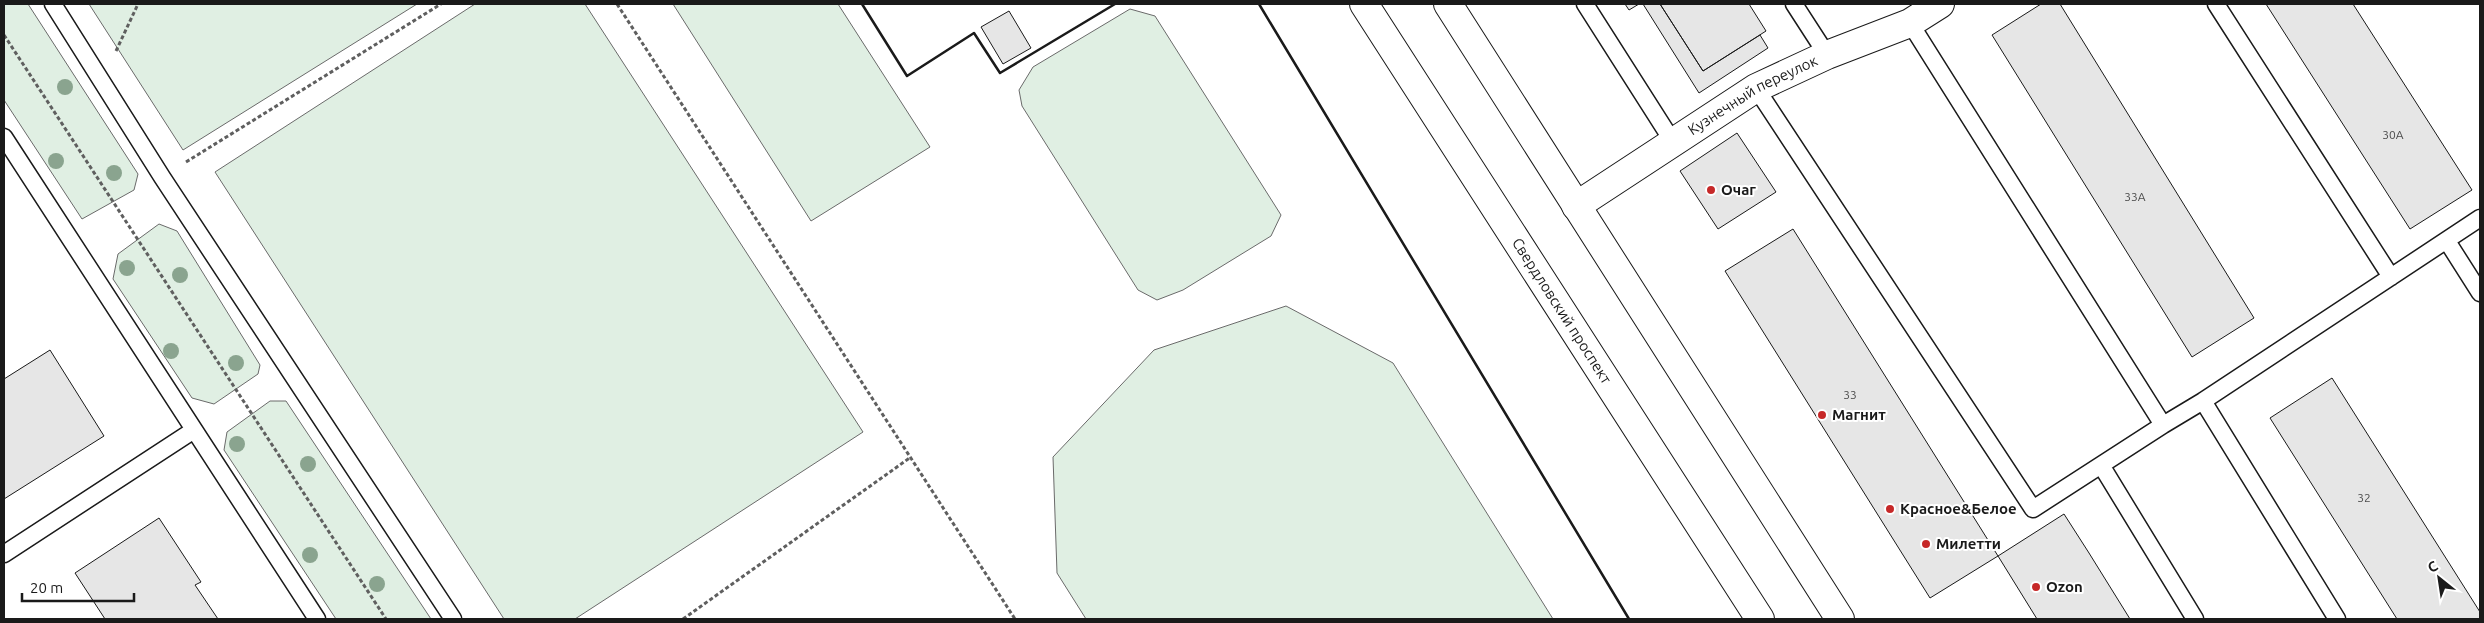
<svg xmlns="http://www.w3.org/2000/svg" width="2484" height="623" viewBox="0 0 2484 623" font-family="Ubuntu,sans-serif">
<rect width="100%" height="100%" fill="#fff"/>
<path fill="#e0efe3" stroke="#6a6a6a" d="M4 4H28L138 174 134 190 82 219 4 100Z
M89 4H417L183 150Z
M475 4H585L863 432 575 619H504L215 172Z
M673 4H838L930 147 811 221Z
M1130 9 1155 16 1281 215 1271 236 1183 290 1157 300 1138 290 1022 106 1019 90 1033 67Z
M159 224 177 231 260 365 258 374 214 404 192 398 113 279 118 254Z
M1286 306 1393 363 1553 619H1086L1057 573 1053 457 1154 350Z
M270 401H286L431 619H336L224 450 227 432Z"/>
<path fill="#e6e6e6" stroke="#1a1a1a" d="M1625 4H1639L1629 10Z
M1643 4H1660L1703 71 1760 35 1768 48 1699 93Z
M1660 4H1749L1766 31 1703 71Z
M2041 4H2060L2254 318 2192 357 1992 35Z
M2266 4H2353L2472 190 2410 229Z
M1009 11 1031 48 1003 64 981 27Z
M1737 133 1776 192 1718 229 1680 171Z
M1793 229 1998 556 1930 598 1725 271Z
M50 350 104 436 4 499V379Z
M2332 378 2480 612V619H2397L2270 418Z
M2064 514 2089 553 2130 619H2037L1998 556Z
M159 518 201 582 195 585 218 619H105L75 573Z"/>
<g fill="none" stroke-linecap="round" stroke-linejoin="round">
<defs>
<path id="lane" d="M53 4 162 177 453 619
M1585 4 1673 142
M1794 4 1827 55
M2216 4 2391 277
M1910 23 2163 425
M1756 88 2033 509 2163 425 2203 401 2480 218
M4 137 317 619
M2447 241 2480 293
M2203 401 2337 619
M2101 465 2195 619
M4 554 194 430"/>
<g id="street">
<path id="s1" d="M1576 206 1756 88 1827 55 1910 23 1940 4"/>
</g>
<g id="primary">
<path id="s2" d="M1364 4 1760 619"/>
<path d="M1448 4 1840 619"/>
</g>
</defs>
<use href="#lane" stroke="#1a1a1a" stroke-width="19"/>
<use href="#street" stroke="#1a1a1a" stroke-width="30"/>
<use href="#primary" stroke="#1a1a1a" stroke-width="30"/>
<path stroke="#5f5f5f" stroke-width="3" stroke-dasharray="4 2.5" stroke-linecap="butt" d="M617 4 1015 619
M4 35 386 619
M116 51 138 4
M186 162 441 4
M683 619 911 457"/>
<use href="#lane" stroke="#fff" stroke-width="16"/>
<use href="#street" stroke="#fff" stroke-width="28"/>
<use href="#primary" stroke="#fff" stroke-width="28"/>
<path stroke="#1a1a1a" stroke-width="2.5" d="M862 4 907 76 974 33 1000 73 1115 4
M1259 4 1629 619"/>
</g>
<g fill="#8aa48f">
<circle cx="65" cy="87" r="8"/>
<circle cx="56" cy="161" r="8"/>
<circle cx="114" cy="173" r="8"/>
<circle cx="127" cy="268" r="8"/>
<circle cx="180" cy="275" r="8"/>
<circle cx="171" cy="351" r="8"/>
<circle cx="236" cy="363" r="8"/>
<circle cx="237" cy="444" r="8"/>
<circle cx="308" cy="464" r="8"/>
<circle cx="310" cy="555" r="8"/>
<circle cx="377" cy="584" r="8"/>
</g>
<g fill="#c62828" stroke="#fff" stroke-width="2">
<circle cx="1711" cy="190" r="5"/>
<circle cx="1822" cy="415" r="5"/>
<circle cx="1890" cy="509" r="5"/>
<circle cx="1926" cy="544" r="5"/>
<circle cx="2036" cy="587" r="5"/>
</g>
<g text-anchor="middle" stroke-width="4" stroke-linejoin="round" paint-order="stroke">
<g font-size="12" fill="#4d4d4d">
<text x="2393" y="139">30А</text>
<text x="2135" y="201">33А</text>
<text x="1850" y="399">33</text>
<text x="2364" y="502">32</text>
</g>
<g font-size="15" fill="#1a1a1a" stroke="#fff">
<text dy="5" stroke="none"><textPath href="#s1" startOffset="209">Кузнечный переулок</textPath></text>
<text dy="5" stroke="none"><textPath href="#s2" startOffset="365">Свердловский проспект</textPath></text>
</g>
<g font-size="15" font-weight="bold" fill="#1a1a1a" stroke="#fff" text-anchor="start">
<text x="1721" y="195">Очаг</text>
<text x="1832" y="420">Магнит</text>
<text x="1900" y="514">Красное&amp;Белое</text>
<text x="1936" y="549">Милетти</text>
<text x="2046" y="592">Ozon</text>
</g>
</g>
<rect width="2484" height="623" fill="none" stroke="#1a1a1a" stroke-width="10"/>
<g transform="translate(2439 578) rotate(330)" stroke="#ffffff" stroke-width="4" paint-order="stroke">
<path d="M0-4L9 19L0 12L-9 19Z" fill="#1a1a1a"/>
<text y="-8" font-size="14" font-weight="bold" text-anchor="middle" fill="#1a1a1a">С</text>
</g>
<path d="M22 593v8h112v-8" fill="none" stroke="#1a1a1a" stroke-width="2.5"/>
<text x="30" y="593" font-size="15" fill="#1a1a1a" stroke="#ffffff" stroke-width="4" paint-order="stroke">20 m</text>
</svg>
